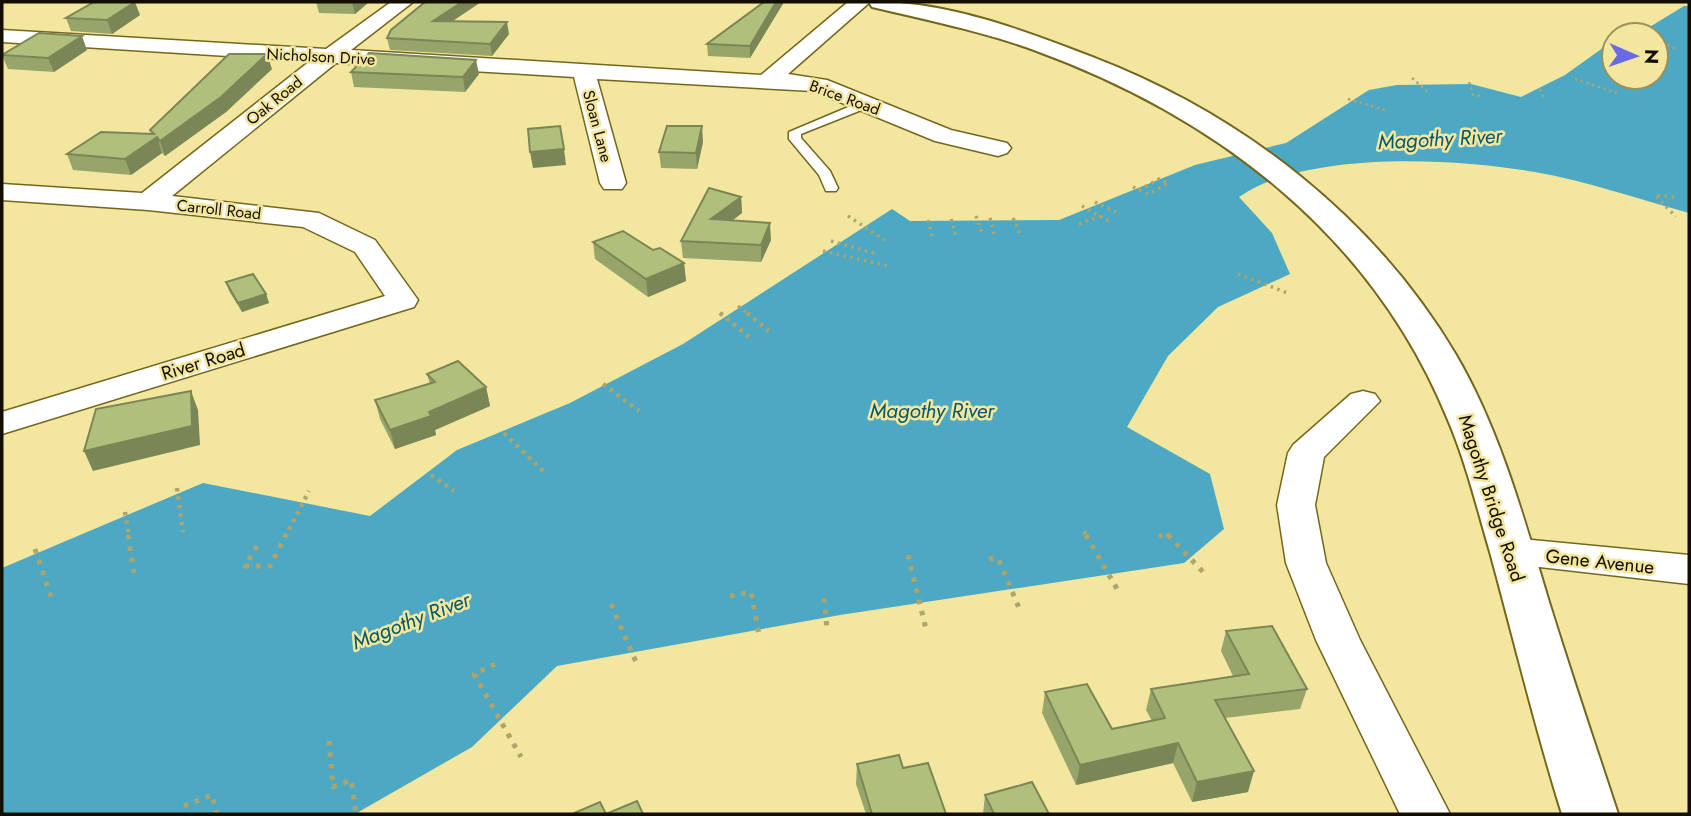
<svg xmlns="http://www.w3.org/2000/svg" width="1691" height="816" viewBox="0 0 1691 816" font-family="Jost,sans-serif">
<rect width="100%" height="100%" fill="#f3e69e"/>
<path fill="#4ca8c3" d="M1684 6H1689V213C1638 199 1587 181 1535 172 1456 158 1307 150 1239 197L1272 233 1290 274 1218 307 1168 356 1127 427 1210 474 1224 529 1184 563 840 615 557 666 472 747 355 814H2V568L203 483 370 516 457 450 570 403 683 344 892 209 910 221 1059 220 1195 165 1286 143 1369 90 1397 85 1471 84 1521 97 1565 75 1614 40V77H1656V35H1629L1648 28Z"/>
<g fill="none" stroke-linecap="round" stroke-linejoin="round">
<defs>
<path id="service" d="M865 100 871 104 869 107 801 134V138L830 171 838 188 836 191H826L819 175 789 139V132Z"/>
<path id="minor" d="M391 2H413L351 50 761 75 848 2H870L788 74 827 80 951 130 1007 143 1011 148 1007 153 998 156 935 141 813 91 597 79 626 183 622 189H604L600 183 574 77 336 63 172 196 319 213 375 240 418 300 414 307 2 434V412L385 296 355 252 303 227 148 210 2 200V184L142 193 310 61 2 42V30L326 49Z
M1363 391 1375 394 1380 401 1324 457 1315 505 1326 563 1360 640 1450 814H1400L1316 640 1286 563 1277 505 1288 453 1293 445 1351 394Z
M1510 538 1689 555V584L1496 562 1490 552 1496 542Z"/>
<path id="primary" d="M869 2C945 0 1025 31 1095 58 1243 115 1375 218 1456 355 1500 430 1524 519 1549 602 1571 673 1595 744 1618 814H1562C1535 728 1514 640 1490 552 1477 508 1466 462 1448 420 1373 236 1218 117 1034 50 981 31 927 20 872 7Z"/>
</defs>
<use href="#service" stroke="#74671d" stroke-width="3"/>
<use href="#minor" stroke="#74671d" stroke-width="3"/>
<use href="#primary" stroke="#74671d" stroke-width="4"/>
<path stroke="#aea46d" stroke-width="2.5" stroke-dasharray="2.5 3.5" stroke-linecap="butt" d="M1635 30 1645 35
M1656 40 1676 49
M1412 78 1430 94
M1575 79 1617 93
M1469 82 1473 95 1481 96
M1540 89 1544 98
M1348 99 1385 110"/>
<path stroke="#aea46d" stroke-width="3.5" stroke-dasharray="2.5 4.5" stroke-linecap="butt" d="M1133 187 1148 194 1169 183
M1139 190 1159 179 1169 184
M1674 197 1655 195 1676 217
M1095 202 1118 213
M1082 206 1112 223
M848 216 885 240
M976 216 983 236
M990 218 994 234
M1013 218 1020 234
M951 219 956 236
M928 220 932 236
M1079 224 1100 216
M831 241 874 253
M823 251 888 266
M1238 274 1290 294
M738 306 749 315
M720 313 722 315"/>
<path stroke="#aea46d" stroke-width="4.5" stroke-dasharray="3.5 5" stroke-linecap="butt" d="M720 313 753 340
M747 313 769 331
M603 384 639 411
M504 433 544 472
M431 475 454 491
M177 488 183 532
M125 512 129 537
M1084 531 1087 537
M1159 536 1166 533 1169 537
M285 537 309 491"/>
<path stroke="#aea46d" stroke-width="5" stroke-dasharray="4.5 7" stroke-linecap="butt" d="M128 535 134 573
M1086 535 1117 589
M1168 535 1206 575
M1159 536 1162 535
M257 546 245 566H270L286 535
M35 549 53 602
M908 555 926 629
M989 559 998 558 1019 608
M730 596 751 592 759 635
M824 598 827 629
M611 604 636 662
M495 664 474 674 521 757
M329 741 333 787 351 780 356 814
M184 806 212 795 217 814"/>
<use href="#service" fill="#fff" fill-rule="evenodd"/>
<use href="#minor" fill="#fff" fill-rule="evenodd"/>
<use href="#primary" fill="#fff" fill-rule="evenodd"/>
</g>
<path fill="#97a56b" d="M316 2H369L355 14 319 13Z
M425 2H481L452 21 509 34 492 56 390 50 387 38Z
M764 2H784L750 58 708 56 707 44Z
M140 15 112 34 71 31 66 18Z
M87 50 54 72 8 69 2 55Z
M272 69 226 112 165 156 162 153 131 175 73 170 67 154 152 134 150 130Z
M351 72 479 74 465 92 354 87Z
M703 142 697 169 661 168 659 152Z
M741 197 742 213 733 220 771 240 761 262 683 258 681 241Z
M593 242 653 250 684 263 686 281 648 297 595 259Z
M226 282 266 294 269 303 242 312 229 291Z
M427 374 486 387 490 406 435 430 436 435 395 449 380 419 375 400 430 384Z
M1226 631 1307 689 1300 709 1225 718 1248 792 1192 802 1173 763 1076 785 1042 713 1045 692 1112 729 1152 721 1146 710 1151 689 1233 676 1221 651Z
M857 764 903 768 946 814H866L856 784Z
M985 795 1049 814H983Z"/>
<path fill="#7b8657" d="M135 2 140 15 112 34 107 20Z
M352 2H369L355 14Z
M462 2H481L435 33 433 21Z
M776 2H784L750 58V46Z
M507 22 509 34 492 56 490 44Z
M82 36 87 50 54 72 48 58Z
M267 54 272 69 226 112 165 156 160 141Z
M476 60 479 74 465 92 463 77Z
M702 126 703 142 697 169 696 153Z
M157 137 162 153 131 175 125 159Z
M564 149 566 165 533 168 530 152Z
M741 197 742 213 712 236 711 219Z
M770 223 771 240 761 262V245Z
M684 263 686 281 648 297 646 279Z
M266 294 269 303 242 312 238 303Z
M486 387 490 406 435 430 436 435 395 449 390 430Z
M191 391 198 410 200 445 93 471 84 451Z
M1178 743 1173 763 1076 785 1080 765Z
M1254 771 1248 792 1192 802 1197 782Z"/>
<path fill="#b0c07c" stroke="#7b8657" stroke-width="2" d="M94 2H135L107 20 66 18Z
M425 2H462L433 21 507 22 490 44 387 38 391 30Z
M764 2H776L750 46 707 44Z
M39 33 82 36 48 58 2 55Z
M369 53 476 60 463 77 351 72Z
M229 54H267L221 97 160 141 157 137 125 159 67 154 101 132 154 134 150 130Z
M560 126 564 149 530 152 528 129Z
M667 126H702L696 153 659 152Z
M709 188 741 197 711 219 770 223 761 245 681 241Z
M623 231 653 250 660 248 684 263 646 279 593 242Z
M253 274 266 294 238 303 226 282Z
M458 361 486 387 429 412 431 416 390 430 375 400 435 382 427 374Z
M191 391 192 426 84 451 96 409Z
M1272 626 1307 689 1215 700 1254 771 1197 782 1178 743 1080 765 1045 692 1087 684 1112 729 1165 718 1151 689 1249 674 1226 631Z
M899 755 903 768 928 763 946 814H872L857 764Z
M1032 782 1049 814H994L985 795Z
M637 801 643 814H572L600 802 606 814Z"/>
<g text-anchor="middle" stroke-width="5" stroke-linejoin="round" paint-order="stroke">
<g font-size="16" fill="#130e00" stroke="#f3e69e">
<text transform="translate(321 56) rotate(3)" y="6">Nicholson Drive</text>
<text transform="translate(845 97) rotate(20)" y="6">Brice Road</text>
<text transform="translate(274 100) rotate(-39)" y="6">Oak Road</text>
<text transform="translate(598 126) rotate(75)" y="6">Sloan Lane</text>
<text transform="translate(219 209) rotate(6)" y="6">Carroll Road</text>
</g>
<g font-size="19" fill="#130e00" stroke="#f3e69e">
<text transform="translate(203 361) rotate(-17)" y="7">River Road</text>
<text transform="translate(1492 498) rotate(72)" y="7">Magothy Bridge Road</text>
<text transform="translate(1600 561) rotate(6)" y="7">Gene Avenue</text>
</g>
<g font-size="21" font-style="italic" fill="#07586b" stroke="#f3e69e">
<text transform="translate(1440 139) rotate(-3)" y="7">Magothy River</text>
<text x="932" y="418">Magothy River</text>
<text transform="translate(411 621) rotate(-21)" y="7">Magothy River</text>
</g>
</g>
<rect width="1691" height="816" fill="none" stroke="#130e00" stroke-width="7"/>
<g transform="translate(1635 56) rotate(92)"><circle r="33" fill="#f3e69e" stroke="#99905f" stroke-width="2"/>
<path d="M0-5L12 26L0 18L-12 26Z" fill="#6a6ae4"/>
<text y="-10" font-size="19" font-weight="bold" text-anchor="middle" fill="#130e00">N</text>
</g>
</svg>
